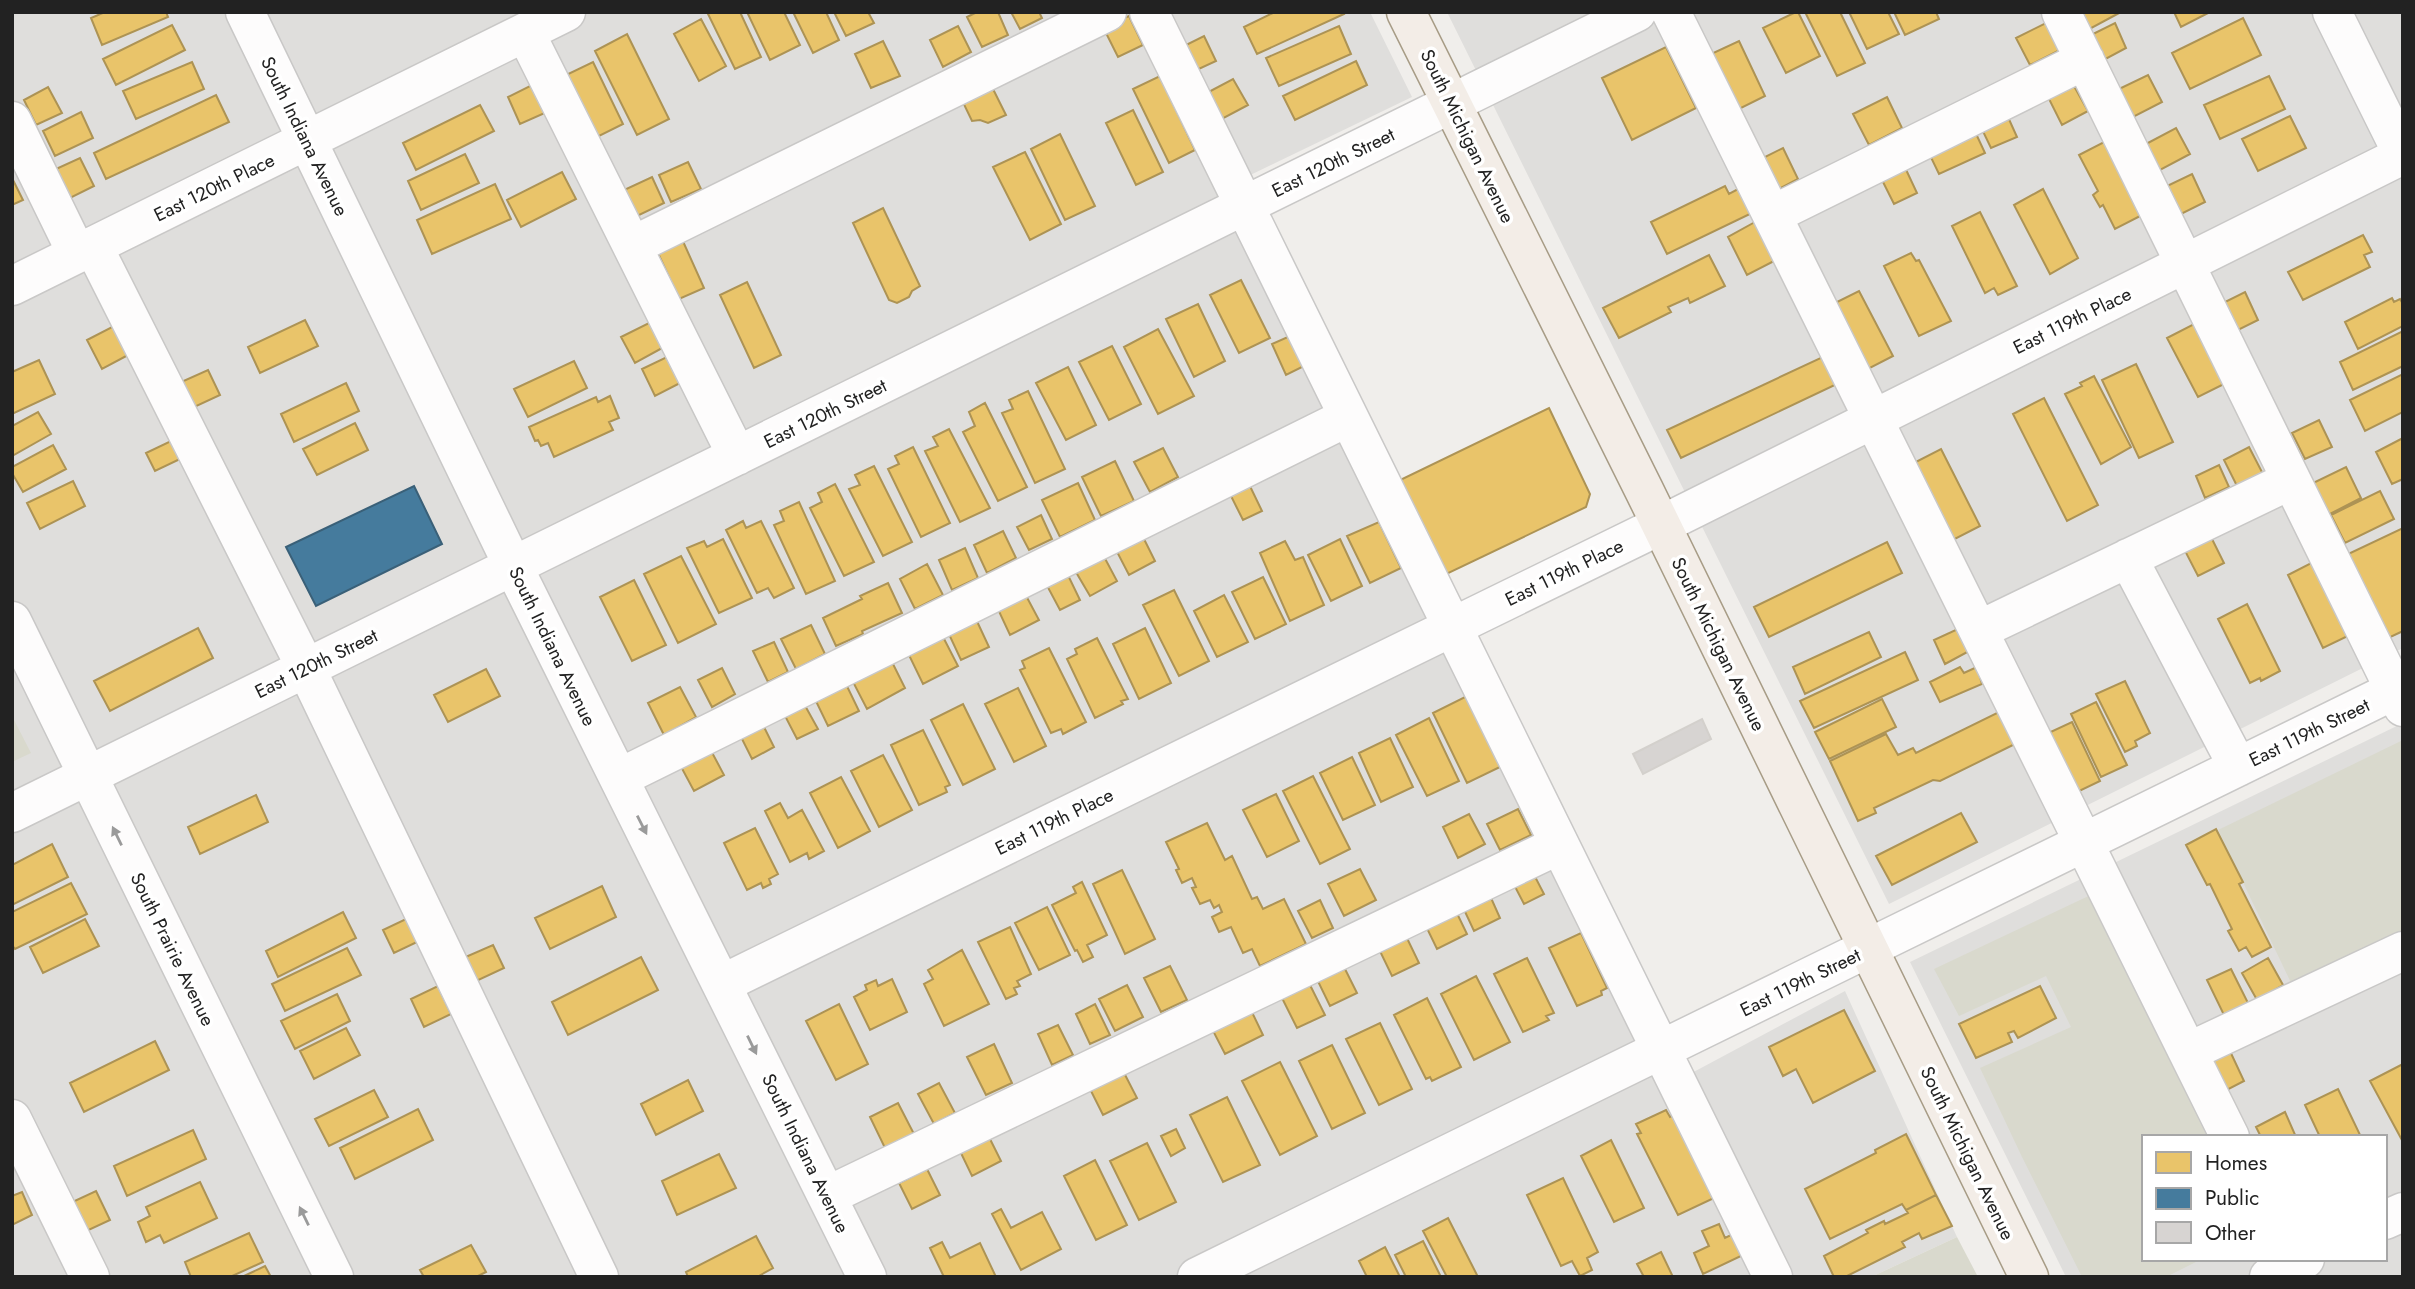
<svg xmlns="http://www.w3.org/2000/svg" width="2415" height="1289" viewBox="0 0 2415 1289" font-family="Jost,sans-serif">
<rect width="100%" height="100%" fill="#f0eeeb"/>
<path fill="#dfdedc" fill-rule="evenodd" d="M12 12H1370L1412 97 1240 180 1688 1075 1845 991 1957 1237 1871 1277H12Z
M1447 12H2403V648L1889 904Z
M2403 723V1277H2066L1910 962ZM2144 1137H2385V1259H2144Z"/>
<path fill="#d9d9cd" d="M12 716 31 753 12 762Z
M2403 740V938L2294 989 2218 830Z
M2097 892 2213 1137H2144V1259H2202L2166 1277H2082L2022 1157 1980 1068 2071 1027 2046 976 1959 1016 1934 969Z
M1957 1237 1978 1277H1871Z"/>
<path fill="#e9c46a" stroke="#ad9354" stroke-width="2" d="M105 12H166L168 17 102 45 91 18Z
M712 12H740L761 57 735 69 708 14Z
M747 12H784L800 45 770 60Z
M793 12H826L839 40 813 53Z
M834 12H868L874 23 846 36Z
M977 12H998L1008 35 982 47 967 17Z
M1011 12H1039L1042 18 1020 29Z
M1275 12H1343L1344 14 1257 54 1244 27Z
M1796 12H1798L1820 56 1786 73 1763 28Z
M1805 12H1840L1865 63 1837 76Z
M1849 12H1888L1899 34 1867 49Z
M1894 12H1936L1939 19 1905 35Z
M2073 12H2121L2084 32Z
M2174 12H2210L2181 27Z
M1129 16 1143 45 1118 57 1103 27Z
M2243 18 2261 55 2190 89 2172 53Z
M701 19 726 66 699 81 674 34Z
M2048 22 2062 49 2030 65 2016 38Z
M2115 23 2126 48 2100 62 2087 37Z
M172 25 185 50 116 85 103 59Z
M958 26 971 52 943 67 930 40Z
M1339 26 1351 54 1279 86 1266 58Z
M627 34 669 119 637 135 595 51Z
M1204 36 1216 61 1188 74 1176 50Z
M883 41 900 76 871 88 855 54Z
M1739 41 1765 96 1735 111 1709 55Z
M1666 47 1696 108 1632 140 1602 78Z
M1356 61 1367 85 1295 120 1283 96Z
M192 62 204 89 136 119 123 91Z
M593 62 623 124 593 139 562 77Z
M2148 75 2162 102 2133 117 2119 89Z
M1160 76 1195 150 1169 163 1133 89Z
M2269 76 2285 109 2220 139 2204 105Z
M1233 79 1248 105 1218 121 1203 95Z
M2070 79 2088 111 2062 125 2046 93Z
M989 81 1006 115 988 123 980 120 972 121 959 94Z
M534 84 547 112 520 124 508 97Z
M48 87 62 113 36 125 24 100Z
M216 95 229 122 106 179 94 153Z
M1887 97 1902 128 1869 145 1853 114Z
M480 105 494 131 416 170 403 143Z
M2003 106 2017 137 1991 148 1977 119Z
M1133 110 1163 172 1136 185 1106 123Z
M81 112 93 138 55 156 43 131Z
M2290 116 2306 148 2258 171 2242 139Z
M1971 123 1985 153 1939 174 1925 145Z
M2176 128 2190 154 2160 170 2146 144Z
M1060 134 1095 206 1065 220 1031 149Z
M2108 140 2146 213 2115 229 2103 205 2100 207 2093 195 2098 191 2079 155Z
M1783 148 1798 179 1773 192 1757 161Z
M1025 152 1061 224 1030 240 993 167Z
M465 154 479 183 421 210 408 181Z
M80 158 94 186 70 198 56 169Z
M1901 159 1917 193 1894 204 1877 170Z
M688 162 701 189 671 202 659 175Z
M562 172 576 199 521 227 507 200Z
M2192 174 2205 202 2179 215 2165 187Z
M652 177 664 203 635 217 622 191Z
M12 178 23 200 12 205Z
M495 184 511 219 432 254 417 220Z
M1725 186 1729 194 1742 187 1754 212 1667 254 1651 222Z
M2043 189 2078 258 2050 274 2014 205Z
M883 208 920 286 912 291 909 297 897 303 889 300 853 223Z
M1980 212 2017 286 1998 295 1994 288 1985 293 1952 226Z
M1755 222 1776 260 1747 275 1728 237Z
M677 228 704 288 679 299 652 240Z
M2363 235 2372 252 2364 255 2370 267 2303 300 2288 272Z
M1911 253 1916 261 1919 260 1951 321 1919 336 1884 266Z
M1709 255 1725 286 1690 303 1688 298 1668 307 1671 312 1619 338 1603 308Z
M1241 280 1270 338 1239 353 1210 295Z
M747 282 781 355 754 368 720 295Z
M1859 291 1893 356 1864 371 1831 305Z
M2245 292 2258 320 2232 333 2219 305Z
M2392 298 2394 302 2400 299 2403 304V326L2358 349 2345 322Z
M1198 304 1225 361 1194 377 1166 319Z
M305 320 318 346 260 373 248 347Z
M651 322 664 347 635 363 621 337Z
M2198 322 2228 382 2198 397 2167 338Z
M114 326 130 354 102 369 87 340Z
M1158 329 1194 396 1158 414 1124 347Z
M2403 331V366L2353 390 2340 362Z
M1290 336 1304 366 1286 375 1272 344Z
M1112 346 1141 404 1109 420 1079 362Z
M1827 355 1839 383 1681 458 1667 430Z
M669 356 682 382 655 396 642 369Z
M39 360 55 394 12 414V372Z
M574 361 587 388 528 417 514 389Z
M2136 364 2173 442 2139 458 2102 380Z
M1068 367 1096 425 1066 440 1036 383Z
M208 370 220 395 190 409 179 383Z
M2403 374V412L2365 431 2350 400Z
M2094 376 2131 447 2101 464 2065 394 2082 386 2080 383Z
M346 383 359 411 294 442 281 414Z
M1028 391 1065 469 1035 483 1002 413 1013 409 1009 400Z
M610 396 619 418 609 422 613 430 554 457 548 443 541 446 538 440 535 441 529 427 596 397 598 402Z
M2044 398 2098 505 2067 521 2013 414Z
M985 403 1027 487 998 501 963 432 975 426 969 412Z
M1549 408 1590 494 1586 507 1438 578 1392 484Z
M38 412 51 434 12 456V426Z
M2319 420 2332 447 2305 459 2292 433Z
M355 423 368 450 317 475 303 449Z
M949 429 990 508 960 522 925 451 938 446 933 437Z
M2403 438V479L2392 484 2376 452Z
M171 441 180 459 155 471 146 453Z
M53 445 66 469 23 492 12 473V467Z
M913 447 950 523 921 537 888 469 899 464 895 456Z
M2249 447 2263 474 2237 486 2224 460Z
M1163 448 1178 477 1150 492 1134 462Z
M1941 449 1980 526 1947 543 1908 466Z
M1115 461 1134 501 1101 516 1082 477Z
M2219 465 2229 487 2205 498 2196 476Z
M874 466 912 542 883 556 849 489 860 485 855 475Z
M2346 467 2361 498 2324 517 2309 485Z
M1247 480 1262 511 1243 520 1228 490Z
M73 481 85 506 40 529 27 503Z
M1078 483 1095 520 1060 537 1042 500Z
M835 484 874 562 844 576 810 508 822 502 818 493Z
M2380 491 2394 519 2345 543 2331 515Z
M799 502 835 581 806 594 774 525 784 521 780 511Z
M1041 515 1052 539 1029 550 1017 527Z
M743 521 746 528 761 521 794 588 774 598 768 588 757 593 726 530Z
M1379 522 1401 568 1370 583 1347 536Z
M2403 528V631L2384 640 2344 556Z
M1003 531 1016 558 987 573 974 545Z
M2208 531 2224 563 2198 576 2182 545Z
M1141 533 1155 561 1129 575 1114 546Z
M723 539 752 598 719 613 687 548 704 541 707 547Z
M1340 539 1362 586 1331 601 1308 555Z
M1285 541 1295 560 1303 557 1324 605 1290 621 1260 553Z
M1887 542 1902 573 1769 637 1754 607Z
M965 548 978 578 952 590 939 560Z
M1101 551 1117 581 1090 596 1073 567Z
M681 556 716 624 678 643 644 574Z
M2319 559 2354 633 2323 648 2288 575Z
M927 564 943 595 915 609 900 579Z
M1065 569 1080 600 1060 610 1044 580Z
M1263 577 1286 624 1255 639 1232 592Z
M634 580 666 645 632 661 600 597Z
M888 583 902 613 862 631 863 634 836 646 823 618 862 599 860 596Z
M1023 590 1039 620 1010 635 996 605Z
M1174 590 1209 661 1179 676 1143 605Z
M1224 595 1248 642 1217 657 1194 611Z
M2247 604 2280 671 2261 681 2260 678 2250 683 2218 619Z
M975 617 989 647 961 660 947 630Z
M811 625 825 654 796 669 781 639Z
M198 628 213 658 110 711 94 681Z
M1145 628 1171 683 1139 699 1113 644Z
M1960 628 1971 650 1945 664 1934 640Z
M1869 632 1881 657 1805 694 1793 667Z
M941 633 958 666 923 684 907 651Z
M1097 638 1128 699 1121 701 1123 704 1095 718 1067 659 1077 654 1075 649Z
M774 642 788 672 768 682 753 651Z
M1049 648 1086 722 1063 734 1061 729 1051 733 1020 670 1025 668 1022 661Z
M1905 652 1918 680 1814 728 1800 701Z
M890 658 905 688 867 709 851 678Z
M1960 667 1964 673 1977 667 1982 684 1940 702 1930 682Z
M722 668 735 694 712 707 698 680Z
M486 669 500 696 448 722 434 695Z
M844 680 859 711 828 726 813 695Z
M2125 681 2150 733 2135 741 2137 746 2125 752 2096 694Z
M680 687 696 717 664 735 648 703Z
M1018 688 1046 746 1014 762 985 704Z
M1467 696 1502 766 1467 783 1433 713Z
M1882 699 1896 727 1829 759 1815 732Z
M803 702 818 729 797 739 783 712Z
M2096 702 2127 765 2101 777 2071 714Z
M963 704 995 769 963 785 931 720Z
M2001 711 2017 743 1940 781 1933 780 1874 808 1876 813 1858 821 1830 761 1886 734 1898 755 1913 748 1916 753Z
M1429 718 1459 781 1427 796 1396 735Z
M760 719 774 747 752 759 738 731Z
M2072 722 2100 781 2071 795 2042 736Z
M923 730 950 785 945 787 947 792 919 805 891 745Z
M1390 738 1413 787 1381 802 1359 753Z
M708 745 724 775 694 791 678 761Z
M883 755 912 810 879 827 851 771Z
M1352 757 1375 805 1343 820 1320 773Z
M1313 776 1350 849 1320 864 1283 791Z
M841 777 870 831 838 848 810 793Z
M1276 794 1299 841 1267 857 1243 810Z
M256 795 268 822 200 854 188 827Z
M780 803 788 818 802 810 824 851 809 859 807 853 790 862 765 811Z
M1518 809 1531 835 1500 850 1487 824Z
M1961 813 1977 842 1892 885 1876 856Z
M1469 814 1485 844 1458 858 1443 827Z
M1207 823 1225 860 1232 856 1252 899 1257 897 1263 909 1284 899 1306 944 1260 966 1252 949 1243 953 1231 927 1219 932 1212 917 1222 912 1219 905 1214 908 1210 900 1200 904 1192 888 1196 887 1192 878 1182 883 1176 870 1179 869 1166 842Z
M755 828 778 874 769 879 771 884 763 888 761 883 747 890 724 843Z
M2216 829 2243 882 2239 884 2271 947 2252 957 2246 947 2239 951 2228 931 2232 929 2210 884 2207 885 2186 845Z
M52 844 68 877 12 905V865Z
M1530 867 1544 894 1524 904 1510 877Z
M1360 869 1376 900 1344 916 1328 884Z
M1122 870 1155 939 1125 954 1093 884Z
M1082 882 1107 935 1087 945 1093 957 1083 962 1077 950 1075 951 1052 905 1076 893 1073 887Z
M71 883 87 914 15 949 12 945V912Z
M602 886 616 917 550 949 535 918Z
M1487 889 1500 918 1474 931 1460 901Z
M1320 900 1333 928 1312 938 1298 911Z
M1452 903 1467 934 1437 949 1422 918Z
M1047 907 1070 955 1039 970 1015 923Z
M343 912 356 938 278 977 266 951Z
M85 919 99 946 43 973 30 947Z
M406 919 417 942 394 953 383 930Z
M1010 927 1031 974 1017 981 1020 986 1014 988 1017 994 1006 999 978 942Z
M1404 932 1419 963 1392 976 1377 945Z
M1581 933 1607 988 1601 991 1602 995 1577 1006 1549 948Z
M493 945 504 968 472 983 461 959Z
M347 948 361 975 285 1011 272 984Z
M962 950 989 1004 944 1026 924 984 933 979 928 970Z
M641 957 658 990 568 1035 552 1002Z
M1527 958 1554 1013 1546 1016 1549 1020 1523 1032 1494 974Z
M2268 958 2283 985 2257 1000 2242 973Z
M1340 959 1357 993 1330 1006 1313 971Z
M1170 966 1187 1000 1161 1012 1144 978Z
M2231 969 2248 1003 2224 1015 2207 980Z
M1476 976 1510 1042 1474 1060 1441 994Z
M892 979 907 1012 870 1030 854 997 867 990 865 985 876 980 878 986Z
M1307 979 1325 1015 1297 1028 1279 992Z
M1127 985 1143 1017 1115 1031 1099 999Z
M438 986 451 1014 424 1027 411 999Z
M2040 986 2056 1018 2018 1038 2014 1031 2008 1033 2012 1042 1976 1058 1959 1024Z
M337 994 350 1021 295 1049 281 1021Z
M1427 998 1461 1067 1432 1081 1430 1077 1426 1079 1394 1015Z
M839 1004 868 1064 836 1080 806 1021Z
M1095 1004 1110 1035 1090 1044 1076 1014Z
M1248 1004 1263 1035 1225 1054 1209 1023Z
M1844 1010 1875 1071 1813 1103 1796 1069 1783 1076 1769 1047Z
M1380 1023 1412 1089 1379 1105 1346 1039Z
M1058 1025 1073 1055 1052 1065 1038 1034Z
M346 1028 360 1055 314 1079 300 1051Z
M155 1041 169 1070 84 1112 70 1083Z
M994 1044 1012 1083 986 1095 967 1057Z
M1332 1045 1365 1113 1332 1129 1299 1061Z
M2229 1049 2244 1081 2219 1094 2203 1063Z
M1280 1062 1317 1136 1280 1155 1242 1081Z
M2403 1064V1142L2370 1081Z
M1121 1067 1137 1098 1103 1115 1088 1085Z
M688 1080 703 1111 656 1135 641 1104Z
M939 1083 955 1113 934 1124 918 1094Z
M2338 1089 2361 1137H2320L2305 1105Z
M374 1090 388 1117 329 1146 315 1119Z
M1227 1097 1260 1165 1223 1182 1190 1115Z
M898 1103 914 1134 885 1148 870 1117Z
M418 1109 433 1140 355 1179 340 1148Z
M1666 1110 1670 1117 1674 1115 1714 1198 1678 1215 1637 1134 1641 1133 1636 1124Z
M2285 1112 2296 1137H2261L2256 1127Z
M1176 1129 1185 1148 1171 1156 1161 1136Z
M193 1130 206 1159 127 1196 114 1166Z
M1906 1134 1936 1195 1906 1210 1902 1204 1830 1239 1805 1189 1876 1153 1875 1150Z
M988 1135 1001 1161 972 1176 959 1149Z
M1611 1140 1644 1208 1614 1222 1581 1156Z
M1147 1143 1176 1202 1139 1220 1110 1161Z
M719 1154 736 1188 677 1215 662 1181Z
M1095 1160 1127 1225 1096 1240 1064 1176Z
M927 1169 940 1195 912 1209 899 1183Z
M1563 1178 1598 1252 1587 1258 1592 1270 1580 1276 1572 1261 1561 1266 1527 1195Z
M200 1182 217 1218 164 1243 160 1235 146 1242 138 1222 150 1216 146 1207Z
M96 1191 110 1220 80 1234 66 1205Z
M22 1192 32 1215 12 1225V1196Z
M1936 1195 1952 1226 1922 1239 1919 1233 1902 1242 1905 1247 1845 1277H1834L1824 1256 1868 1233 1866 1230 1884 1221 1885 1224 1908 1213 1906 1210Z
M1001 1209 1011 1228 1042 1212 1061 1249 1021 1270 992 1214Z
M1448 1218 1478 1277H1447L1423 1231Z
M1719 1224 1725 1238 1733 1234 1743 1255 1703 1274 1694 1253 1709 1246 1702 1231Z
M249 1233 263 1262 230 1277H191L185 1262Z
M756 1236 773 1268 757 1277H688L686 1272Z
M1423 1241 1441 1277H1406L1395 1255Z
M942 1242 950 1258 980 1243 996 1277H944L930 1248Z
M471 1245 486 1272 476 1277H424L420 1270Z
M1385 1247 1400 1277H1367L1359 1261Z
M1661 1252 1673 1277H1644L1637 1264Z
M265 1266 271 1277H242Z"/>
<path fill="#457b9d" stroke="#3a6078" stroke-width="2" d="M414 486 442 544 316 606 286 547Z"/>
<path fill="#d7d4d2" stroke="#d3d0cc" stroke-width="2" d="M1702 719 1711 739 1643 774 1633 754Z"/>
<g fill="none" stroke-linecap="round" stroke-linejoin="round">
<defs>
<path id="minor" d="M245 12 513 566 867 1277
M1149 12 1773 1277
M1671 12 2230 1137
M2061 12 2403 707
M526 34 737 456
M12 121 77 254
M1772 215 2085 60
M93 246 306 668 599 1277
M632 246 1107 12
M12 286 566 12
M2128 558 2238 767
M12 621 334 1277
M1979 630 2291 480
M619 778 1348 417
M12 813 1637 12
M722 984 1661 525 2403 155 2332 12
M2188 1052 2403 951
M12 1119 90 1277
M827 1196 1559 845
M2385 1220 2403 1212
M1197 1277 2403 686
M2269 1277 2305 1259"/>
<path id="major" d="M1406 12 1644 490 2029 1277"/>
</defs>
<use href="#minor" stroke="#c9c8c7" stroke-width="41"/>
<use href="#major" stroke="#a79c86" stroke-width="41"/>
<use href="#minor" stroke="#fdfcfc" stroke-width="38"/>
<use href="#major" stroke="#f3ede7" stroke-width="38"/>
</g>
<defs><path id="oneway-solid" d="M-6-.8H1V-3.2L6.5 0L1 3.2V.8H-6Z" transform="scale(1.75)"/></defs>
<g fill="#9a9a9a">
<use href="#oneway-solid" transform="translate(642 825) rotate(63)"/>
<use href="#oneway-solid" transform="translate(117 836) rotate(-116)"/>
<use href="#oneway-solid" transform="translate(752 1045) rotate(64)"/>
<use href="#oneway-solid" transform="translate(304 1216) rotate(-116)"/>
</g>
<g text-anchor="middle" stroke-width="7" stroke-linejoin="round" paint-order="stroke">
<g font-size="19" fill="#222" stroke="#fff">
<text transform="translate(305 136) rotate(64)" y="7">South Indiana Avenue</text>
<text transform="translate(1468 136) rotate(64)" y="7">South Michigan Avenue</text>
<text transform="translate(1333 162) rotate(-26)" y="7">East 120th Street</text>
<text transform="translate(214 187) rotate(-26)" y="7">East 120th Place</text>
<text transform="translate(2072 320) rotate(-26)" y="7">East 119th Place</text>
<text transform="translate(825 413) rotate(-26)" y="7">East 120th Street</text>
<text transform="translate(1564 572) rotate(-26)" y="7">East 119th Place</text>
<text transform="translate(1719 644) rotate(64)" y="7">South Michigan Avenue</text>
<text transform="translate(553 646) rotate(64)" y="7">South Indiana Avenue</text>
<text transform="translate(316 663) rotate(-26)" y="7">East 120th Street</text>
<text transform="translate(2309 732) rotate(-26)" y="7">East 119th Street</text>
<text transform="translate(1054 821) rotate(-26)" y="7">East 119th Place</text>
<text transform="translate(173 949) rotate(64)" y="7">South Prairie Avenue</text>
<text transform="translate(1800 982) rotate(-26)" y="7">East 119th Street</text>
<text transform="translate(806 1153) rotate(64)" y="7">South Indiana Avenue</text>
<text transform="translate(1968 1153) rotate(64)" y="7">South Michigan Avenue</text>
</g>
</g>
<rect width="2415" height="1289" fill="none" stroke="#222222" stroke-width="28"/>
<rect x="2142" y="1135" width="245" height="126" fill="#ffffff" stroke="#a7a7a7" stroke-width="2"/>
<rect x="2156" y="1152" width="35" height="21" fill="#e9c46a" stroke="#a7a7a7" stroke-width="2"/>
<text x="2205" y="1170" font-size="21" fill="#222222">Homes</text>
<rect x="2156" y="1188" width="35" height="21" fill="#457b9d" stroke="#a7a7a7" stroke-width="2"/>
<text x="2205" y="1205" font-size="21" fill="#222222">Public</text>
<rect x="2156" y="1222" width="35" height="21" fill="#d7d4d2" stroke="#a7a7a7" stroke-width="2"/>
<text x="2205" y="1240" font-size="21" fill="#222222">Other</text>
</svg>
